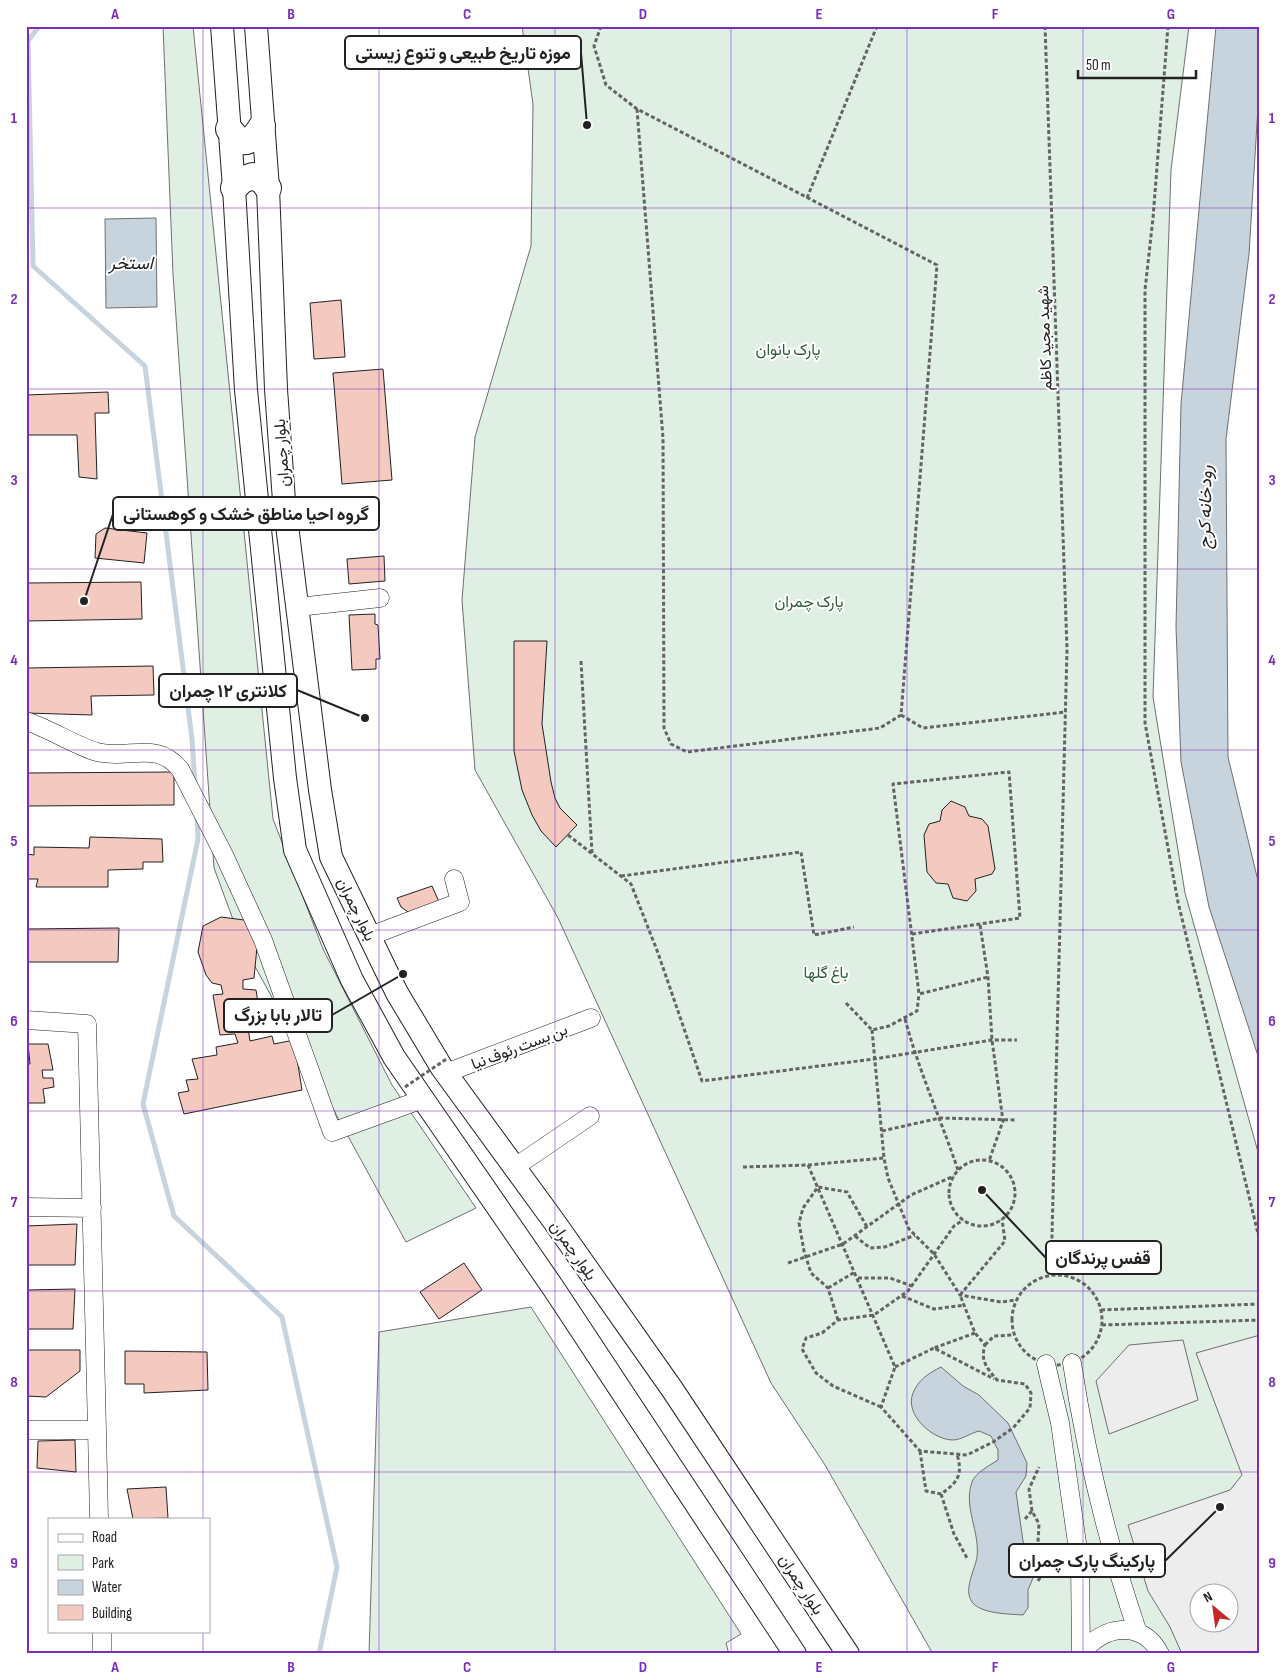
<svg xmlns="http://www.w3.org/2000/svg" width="1286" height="1680" viewBox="0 0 1286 1680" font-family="'Sofia Sans Condensed',Vazirmatn,sans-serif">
<rect width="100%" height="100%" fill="#fff"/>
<path fill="#e0efe3" stroke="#6f6f6f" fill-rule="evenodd" d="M163 26H193L273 819 323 949 392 1085 476 1208 406 1242 241 941 214 868 173 274Z
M522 26H1189L1171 170 1153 697 1185 893 1260 1159V1654H933L825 1465 771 1383 558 918 475 770 462 600 475 437 531 246 533 104ZM1198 1592H1228V1622H1198Z
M531 1307 741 1634 726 1643 729 1654H369L379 1332Z"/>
<path fill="#ededed" stroke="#6f6f6f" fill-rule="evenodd" d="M1260 1335V1654H1182L1170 1627 1148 1591 1128 1525 1230 1490 1242 1475 1196 1353ZM1198 1592H1228V1622H1198Z
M1183 1340 1198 1400 1109 1434 1096 1381 1129 1345Z"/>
<path fill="#c7d3dd" stroke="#6f6f6f" d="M1216 26H1260V74L1249 254 1226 439 1228 757 1260 889V1062L1209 907 1181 762 1176 627 1181 404Z
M156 218 157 307 106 308 105 219Z
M941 1367 963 1386 979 1395 1008 1423 1027 1463 1026 1476 1016 1492 1023 1541 1033 1578 1028 1590V1608L1023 1615C1009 1614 981 1614 972 1602 963 1589 975 1570 977 1557 980 1531 963 1507 972 1482 975 1473 990 1465 998 1460V1450L991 1436 979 1431C971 1433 961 1440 953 1440 933 1440 904 1415 913 1393 918 1380 929 1373 941 1367Z"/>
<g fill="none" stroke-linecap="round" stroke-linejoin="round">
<path stroke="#c7d3dd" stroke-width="5" d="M39 26 28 41 33 266 145 366 192 739 195 784
M197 815 198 839 143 1104 174 1216 282 1317 337 1567 319 1654"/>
</g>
<path fill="#f3c9c0" stroke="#222" d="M341 300 345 357 314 359 310 303Z
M383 369 392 480 342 484 333 373Z
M108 392 109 413H95L97 479 79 477 77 435H26V395Z
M105 528 147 533 144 563 95 558 96 534Z
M384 556 385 581 349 584 347 559Z
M141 582 142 619 26 621V583Z
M375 614V624L378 625 380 659H376V669L352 670 349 615Z
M514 641H547L542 724 551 782 555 798 560 808 577 825 556 847 541 831 532 815 522 790 514 751Z
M153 666 154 695 91 696 92 715 26 713V668Z
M174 772V805L26 806V773Z
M951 801 965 807 969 816 982 819 988 826 995 869 992 874 975 879 976 891 967 901 953 898 948 884 936 883 927 872 924 835 929 824 940 821 942 810Z
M90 837 162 839 163 862H143V869L108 870V887H36L38 879H26V854L34 855V847L89 848Z
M432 886 440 904 408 912 401 907 397 898Z
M221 917 244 920 257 947 254 978 243 980V989L256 990 262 1027 248 1028 250 1041 272 1036 274 1044 294 1040 302 1090 184 1114 178 1093 189 1091 186 1080 198 1079 192 1059 217 1055 216 1047 238 1043 235 1034 220 1035 213 995 223 994 221 985 212 983 206 975 198 952 203 926Z
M119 928 118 962H26V929Z
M28 1044H48L53 1070H42L43 1078H53L54 1087 43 1089 45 1103H26V1064H30Z
M77 1224 75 1265H26V1226Z
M464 1263 482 1290 439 1319 420 1292Z
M75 1289 73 1329H26V1290Z
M26 1350H80V1371L46 1397 26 1396Z
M125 1351 207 1352 208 1390 144 1393V1384H125Z
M75 1440 76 1472 37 1468 38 1441Z
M166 1487 168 1518 133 1519 127 1489Z"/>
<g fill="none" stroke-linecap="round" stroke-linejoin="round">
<defs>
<path id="minor" d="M298 607 380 598
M26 721C50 729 76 746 97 752 129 760 156 740 180 769L224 855 263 940 332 1132 423 1099
M370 936 460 902 454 879
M26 1020 87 1024 97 1430H26
M446 1073 591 1018
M515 1167 590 1116
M26 1207 92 1208
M1072 1363C1086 1455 1108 1545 1138 1633
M1046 1364 1060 1423 1080 1564 1081 1654
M97 1430 99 1519
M102 1631V1654
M1082 1654C1101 1625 1143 1619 1160 1654"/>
<path id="major" d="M222 26 234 188 246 390 285 778 295 850 352 980 394 1057 554 1289 795 1654
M256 26 268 188 276 389 284 501 320 790 331 857 397 993 442 1068 553 1220 672 1389 848 1654"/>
<path id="highway" d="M229 129 239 141C251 143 256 136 262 126
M234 188 242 180 253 176 263 181 268 188"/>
</defs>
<use href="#minor" stroke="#222" stroke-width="19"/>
<use href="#major" stroke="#222" stroke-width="24"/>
<use href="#highway" stroke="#222" stroke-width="28"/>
<path stroke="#646464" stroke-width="3" stroke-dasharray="4 2.5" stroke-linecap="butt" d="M601 26 594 46 606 85 637 109 937 265 901 715 880 728 687 752 671 744 664 728 663 438 637 109
M1045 26 1067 649 1051 1274
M1168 26 1153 218 1145 290V723L1178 902 1260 1242
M807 198 877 26
M581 661 592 853
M901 715 923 728 1066 712
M568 835 631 884 658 953 702 1081 874 1059 992 1040H1017
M621 876 801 852 814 935 854 927
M980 925 988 977 992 1040 1003 1121 989 1161
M912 934 1020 918 1009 772 893 784 919 994 988 977
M846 1003 872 1030 889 1026 917 1011 919 994
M905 1019C919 1071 941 1120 958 1170
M872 1030 884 1158
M882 1131 940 1118 1016 1120
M949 1193a33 33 0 1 1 66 0a33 33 0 1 1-66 0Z
M808 1165 895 1367 881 1407 920 1451 967 1455 993 1442 1013 1428 1030 1408 1031 1393 1025 1384 997 1380C987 1368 980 1361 985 1345L975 1333 960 1295 1005 1241 1002 1219
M743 1167 808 1165 884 1158 888 1178 909 1229 934 1254 960 1295 1001 1302 1016 1300
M855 1236 870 1248 885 1247 915 1235
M788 1263 843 1244 911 1195 954 1176
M1012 1320a45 45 0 1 1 90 0a45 45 0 1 1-90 0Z
M858 1278H890L912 1286
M828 1288 855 1272
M902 1296 934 1309 965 1305
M1101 1310 1260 1304
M838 1320 828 1288 811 1273 804 1251 799 1223 803 1208 818 1187 847 1192 867 1227
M1102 1325 1260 1320
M975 1333 934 1348 994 1379
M985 1345 994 1336 1013 1335
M895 1367 934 1348
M881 1407 833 1386 816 1373 802 1349 806 1338 822 1333 838 1320 874 1315 908 1291 954 1226 963 1220
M920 1451 926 1491 941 1494C958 1482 963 1475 957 1454
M941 1494 954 1534 967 1558
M1032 1511 1029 1489 1039 1467
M1025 1519 1032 1511 1039 1524 1038 1542 1045 1552 1049 1563 1038 1581"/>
<use href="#minor" stroke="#fff" stroke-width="18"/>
<use href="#major" stroke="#fff" stroke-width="22"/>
<use href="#highway" stroke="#fff" stroke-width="26"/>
<path stroke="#646464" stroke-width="3" stroke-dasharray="4 2.5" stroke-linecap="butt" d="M405 1087 448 1058"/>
</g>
<path fill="none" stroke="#7b2cbf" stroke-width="1" stroke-opacity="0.55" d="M203 26V1519M379 26V1654M555 26V1654M731 26V1654M907 26V1654M1083 26V1654M26 208H1260M26 389H1260M26 569H1260M26 750H1260M26 930H1260M26 1111H1260M26 1291H1260M26 1472H1260M203 1631V1654"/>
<g text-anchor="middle" stroke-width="4" stroke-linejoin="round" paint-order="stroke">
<g font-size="16" fill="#222" stroke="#fff">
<text transform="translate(1044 338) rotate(-92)" y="6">شهید مجید کاظم</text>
<text transform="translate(281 453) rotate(-94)" y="6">بلوار چمران</text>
<text transform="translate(357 909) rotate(64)" y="6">بلوار چمران</text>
<text transform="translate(519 1046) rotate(-21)" y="6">بن بست رئوف نیا</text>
<text transform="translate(574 1250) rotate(55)" y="6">بلوار چمران</text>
<text transform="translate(802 1584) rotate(57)" y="6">بلوار چمران</text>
</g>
<g font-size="16" fill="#2f5e38" stroke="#fff">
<text x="788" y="355">پارک بانوان</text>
<text x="809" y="607">پارک چمران</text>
<text x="826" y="978">باغ گلها</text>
</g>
<g font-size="18" font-style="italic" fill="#222" stroke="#fff">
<text x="131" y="269">استخر</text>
<text transform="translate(1205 507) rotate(-89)" y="6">رودخانه کرج</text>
</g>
</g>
<path fill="none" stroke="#222" stroke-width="2" d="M587 125L581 53M84 601L113 514M365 718L297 690M403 974L332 1015M982 1190L1046 1258M1220 1507L1165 1561"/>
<g fill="#222" stroke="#fff" stroke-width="2">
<circle cx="587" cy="125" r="5"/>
<circle cx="84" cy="601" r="5"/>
<circle cx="365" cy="718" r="5"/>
<circle cx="403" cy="974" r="5"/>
<circle cx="982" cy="1190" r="5"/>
<circle cx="1220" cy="1507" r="5"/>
</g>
<g fill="#fff" stroke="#222" stroke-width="2">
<rect x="345" y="36" width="236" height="33" rx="5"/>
<rect x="113" y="497" width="266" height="33" rx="5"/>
<rect x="159" y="674" width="138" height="33" rx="5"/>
<rect x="224" y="999" width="108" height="33" rx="5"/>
<rect x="1046" y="1241" width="115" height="33" rx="5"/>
<rect x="1009" y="1544" width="156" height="33" rx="5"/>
</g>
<g font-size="18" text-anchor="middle" font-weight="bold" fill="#222">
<text x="463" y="59">موزه تاریخ طبیعی و تنوع زیستی</text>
<text x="246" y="520">گروه احیا مناطق خشک و کوهستانی</text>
<text x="228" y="697">کلانتری ۱۲ چمران</text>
<text x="278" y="1021">تالار بابا بزرگ</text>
<text x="1103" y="1264">قفس پرندگان</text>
<text x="1087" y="1567">پارکینگ پارک چمران</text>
</g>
<rect width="1286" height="1680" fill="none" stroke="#ffffff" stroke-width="55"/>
<rect x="48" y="1518" width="162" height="115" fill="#ffffff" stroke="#a7a7a7"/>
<rect x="58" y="1534" width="25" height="8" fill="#ffffff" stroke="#a7a7a7"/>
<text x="92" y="1542" font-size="15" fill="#222222">Road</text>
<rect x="58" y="1555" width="25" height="15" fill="#e0efe3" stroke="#a7a7a7"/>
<text x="92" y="1568" font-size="15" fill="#222222">Park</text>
<rect x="58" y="1580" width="25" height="15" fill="#c7d3dd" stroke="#a7a7a7"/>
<text x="92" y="1592" font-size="15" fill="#222222">Water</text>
<rect x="58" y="1605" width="25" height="15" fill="#f3c9c0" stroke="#a7a7a7"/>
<text x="92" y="1618" font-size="15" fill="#222222">Building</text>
<g transform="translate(1214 1608) rotate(331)"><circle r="24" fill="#ffffff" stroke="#a7a7a7"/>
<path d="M0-4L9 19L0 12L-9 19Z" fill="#c62828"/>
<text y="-8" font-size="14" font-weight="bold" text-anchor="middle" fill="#222222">N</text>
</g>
<path d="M1078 70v8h118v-8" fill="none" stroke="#222222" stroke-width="2.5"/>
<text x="1086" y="70" font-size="15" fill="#222222" stroke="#ffffff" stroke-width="4" paint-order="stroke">50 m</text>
<rect x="28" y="28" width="1230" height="1624" fill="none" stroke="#7b2cbf" stroke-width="2"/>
<g font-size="16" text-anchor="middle" font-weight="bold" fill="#7b2cbf">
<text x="115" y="19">A</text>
<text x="291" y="19">B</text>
<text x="467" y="19">C</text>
<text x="643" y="19">D</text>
<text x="819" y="19">E</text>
<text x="995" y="19">F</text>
<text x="1171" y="19">G</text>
<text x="14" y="123">1</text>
<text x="1272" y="123">1</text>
<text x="14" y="304">2</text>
<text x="1272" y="304">2</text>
<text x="14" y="485">3</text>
<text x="1272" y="485">3</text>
<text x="14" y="665">4</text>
<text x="1272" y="665">4</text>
<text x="14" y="846">5</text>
<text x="1272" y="846">5</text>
<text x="14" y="1026">6</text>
<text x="1272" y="1026">6</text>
<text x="14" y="1207">7</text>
<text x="1272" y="1207">7</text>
<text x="14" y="1387">8</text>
<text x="1272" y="1387">8</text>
<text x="14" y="1568">9</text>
<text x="1272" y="1568">9</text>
<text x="115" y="1672">A</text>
<text x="291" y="1672">B</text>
<text x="467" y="1672">C</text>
<text x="643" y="1672">D</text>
<text x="819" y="1672">E</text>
<text x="995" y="1672">F</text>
<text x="1171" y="1672">G</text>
</g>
</svg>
